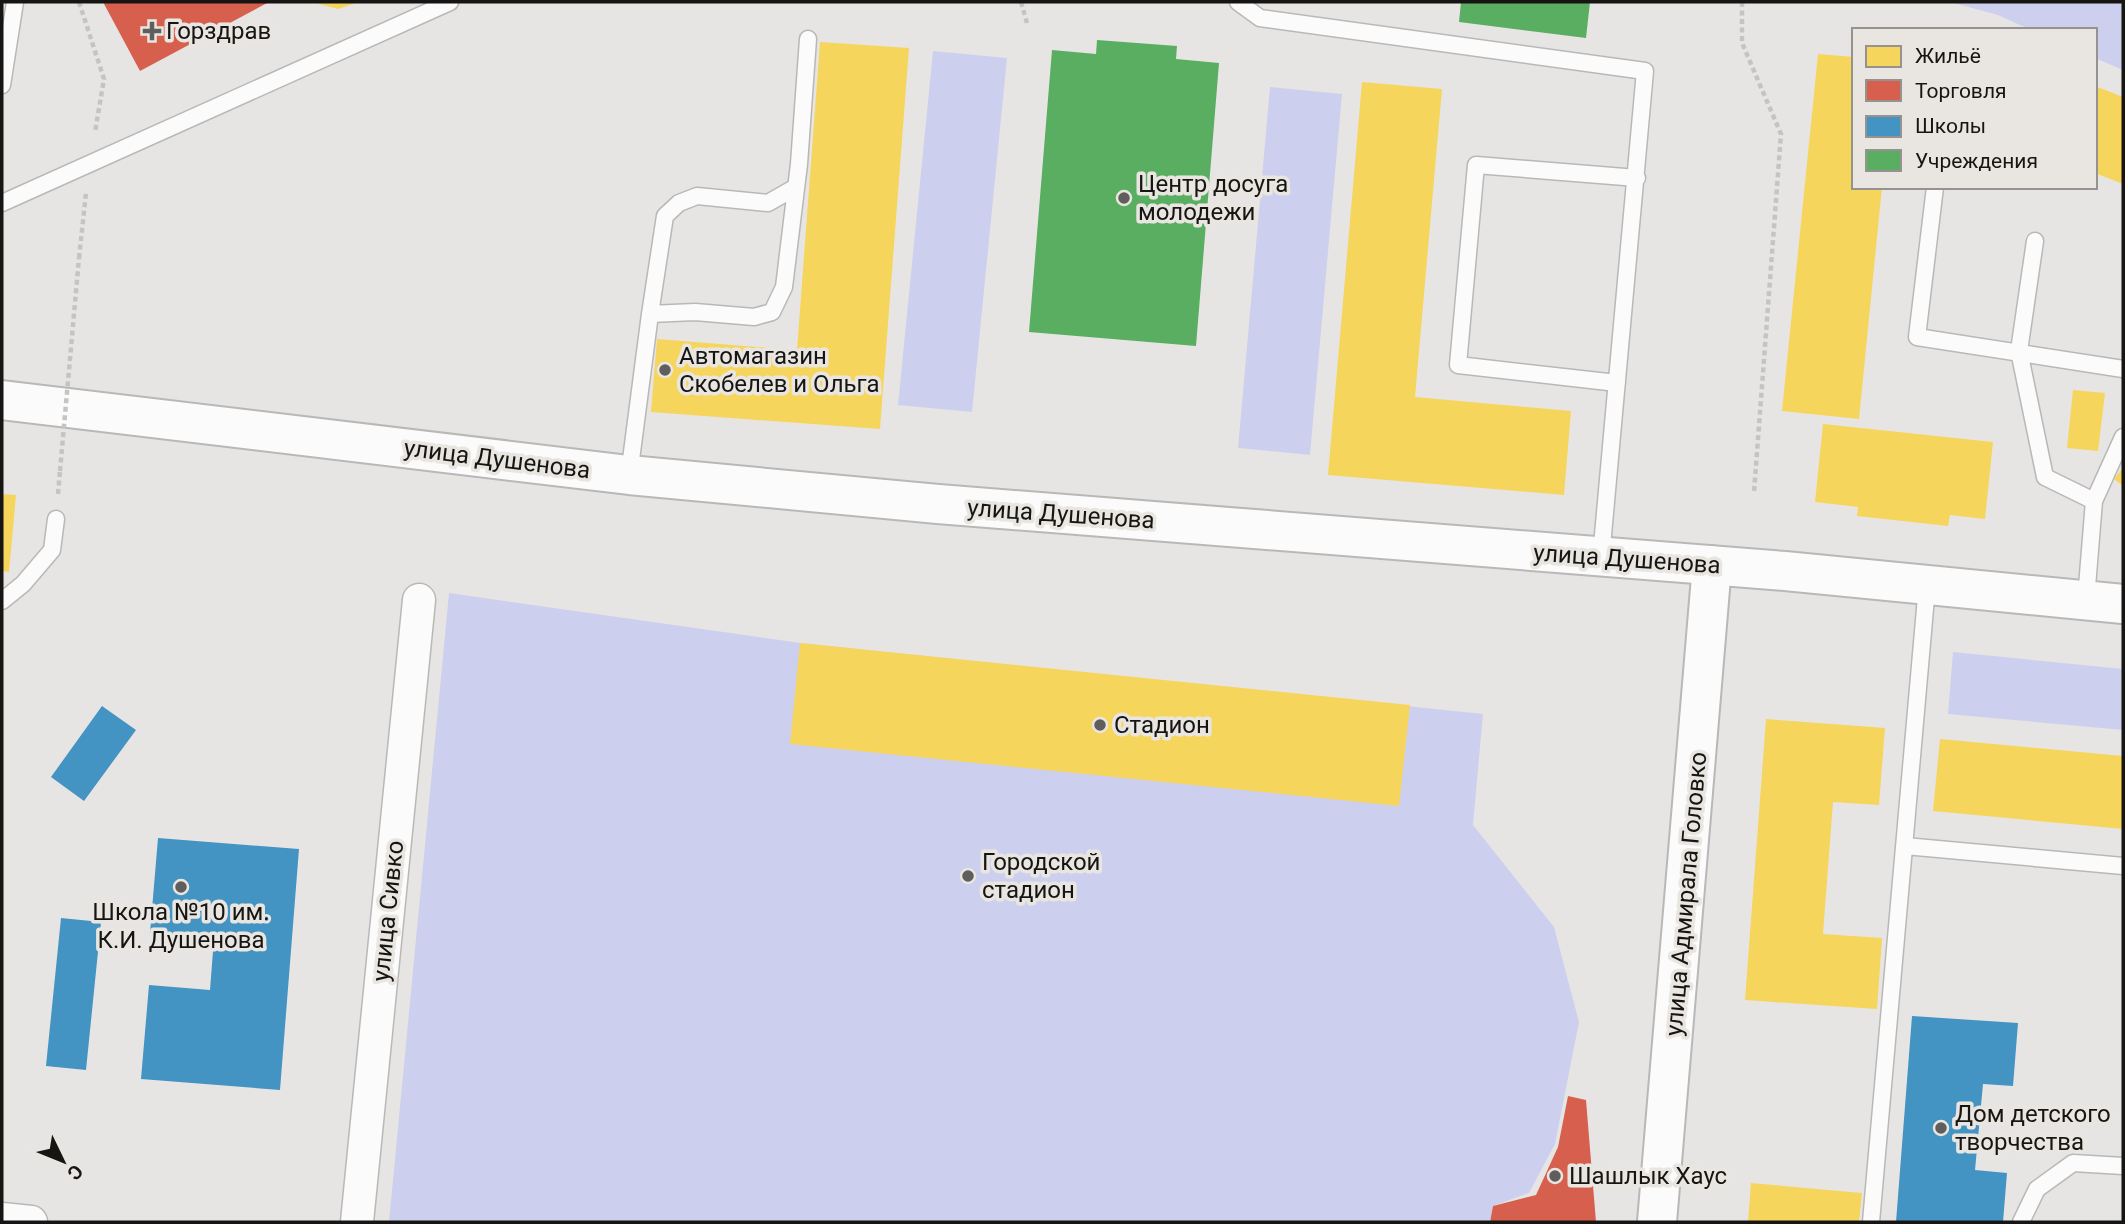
<svg xmlns="http://www.w3.org/2000/svg" width="2125" height="1224" viewBox="0 0 2125 1224" font-family="Roboto,sans-serif">
<rect width="100%" height="100%" fill="#e7e5e3"/>
<path fill="#ccd0ee" d="M1950 2H2123V70L2095 58V30H2031L1998 15Z
M933 51 1007 58 972 412 898 405Z
M1270 87 1342 94 1310 455 1238 448Z
M449 593 800 643 1483 714 1473 825 1554 927 1579 1022 1555 1144 1529 1193 1493 1206 1490 1222H389Z
M1953 652 2123 669V730L1948 714Z"/>
<path fill="#f6d55c" d="M312 2H359L338 9Z
M820 42 909 48 880 429 651 412 657 339 797 350Z
M1818 54 1854 57V187H1882L1859 419 1782 411Z
M1362 82 1442 89 1415 397 1571 411 1564 495 1328 475Z
M2095 86 2123 97V184L2095 173Z
M2073 390 2105 393 2098 451 2067 448Z
M1823 424 1993 442 1985 519 1950 515 1948 526 1857 516 1858 507 1815 502Z
M2123 468V486L2114 479Z
M2 494 16 495 9 572 2 571Z
M800 643 1410 705 1399 806 790 744Z
M1766 719 1885 728 1879 805 1833 802 1823 934 1882 938 1877 1009 1745 1000Z
M1940 739 2123 756V829L1933 811Z
M1751 1183 1862 1193 1859 1222H1748Z"/>
<path fill="#d6604d" d="M103 2H269L140 71Z
M1568 1096 1586 1100 1596 1222H1490L1493 1206 1536 1195 1558 1147Z"/>
<path fill="#4393c3" d="M102 706 136 730 84 801 51 777Z
M158 838 299 849 280 1090 141 1079 149 985 210 990 214 938 150 933Z
M61 918 101 922 86 1070 46 1066Z
M1912 1016 2018 1023 2013 1086 1983 1084 1975 1170 2007 1173 2003 1222H1896Z"/>
<path fill="#5aae61" d="M1461 2H1590L1586 38 1459 22Z
M1097 40 1177 46 1176 59 1219 63 1196 346 1029 332 1052 50 1096 54Z"/>
<g fill="none" stroke-linecap="round" stroke-linejoin="round">
<defs>
<path id="service" d="M1238 2 1260 18 1645 71 1601 557
M2 85 15 2
M1935 187 1917 337 2123 369
M2 203 450 2
M2035 241 2019 351 2045 477 2094 501
M650 314 665 216 679 203 697 196 768 203 796 187
M1617 383 1458 365 1476 165 1637 178
M629 475 650 314 695 312 754 317 772 312 784 287 799 164 808 39
M2086 599 2094 501 2123 437
M2 601 23 584 52 550 56 519
M1905 846 2123 866
M1871 1222 1927 586
M2021 1222 2037 1189 2073 1163 2123 1166"/>
<path id="minor" d="M2 1219 31 1222
M357 1222 419 600"/>
<path id="tertiary" d="M2 400 629 475 938 504 1785 571 2123 604
M1657 1222 1712 565"/>
</defs>
<use href="#service" stroke="#bab8b6" stroke-width="19"/>
<use href="#minor" stroke="#bab8b6" stroke-width="35"/>
<use href="#tertiary" stroke="#bab8b6" stroke-width="42"/>
<path stroke="#c5c4c3" stroke-width="4.5" stroke-dasharray="5 3.5" stroke-linecap="butt" d="M79 2 104 79 95 132
M1021 2 1027 23
M1742 2V43L1781 134 1754 492
M79 258 86 193
M58 494 60 471"/>
<use href="#service" stroke="#fbfbfb" stroke-width="16"/>
<use href="#minor" stroke="#fbfbfb" stroke-width="32"/>
<use href="#tertiary" stroke="#fbfbfb" stroke-width="38"/>
<path stroke="#c5c4c3" stroke-width="4.5" stroke-dasharray="5 3.5" stroke-linecap="butt" d="M60 471 79 258"/>
</g>
<g fill="#5f5e5c" stroke="#e9e6e1" stroke-width="2.5">
<path d="M148.5 20.5h7v7h7v7h-7v7h-7v-7h-7v-7h7z"/>
<circle cx="1124" cy="198" r="7"/>
<circle cx="665" cy="370" r="7"/>
<circle cx="1100" cy="725" r="7"/>
<circle cx="968" cy="876" r="7"/>
<circle cx="181" cy="887" r="7"/>
<circle cx="1941" cy="1128" r="7"/>
<circle cx="1555" cy="1176" r="7"/>
</g>
<g text-anchor="middle" stroke-width="7" stroke-linejoin="round" paint-order="stroke">
<g font-size="24" fill="#161513" stroke="#e9e6e1" text-anchor="start">
<text x="166" y="39">Горздрав</text>
<text x="1138" y="192">Центр досуга<tspan x="1138" dy="28">молодежи</tspan></text>
<text x="679" y="364">Автомагазин<tspan x="679" dy="28">Скобелев и Ольга</tspan></text>
<text x="1114" y="733">Стадион</text>
<text x="982" y="870">Городской<tspan x="982" dy="28">стадион</tspan></text>
<text x="181" y="920" text-anchor="middle">Школа №10 им.<tspan x="181" dy="28">К.И. Душенова</tspan></text>
<text x="1955" y="1122">Дом детского<tspan x="1955" dy="28">творчества</tspan></text>
<text x="1569" y="1184">Шашлык Хаус</text>
</g>
<g font-size="24" fill="#161513" stroke="#e9e6e1">
<text transform="translate(497 459) rotate(7)" y="8">улица Душенова</text>
<text transform="translate(1061 514) rotate(4)" y="8">улица Душенова</text>
<text transform="translate(1627 559) rotate(4)" y="8">улица Душенова</text>
<text transform="translate(1686 894) rotate(-85)" y="8">улица Адмирала Головко</text>
<text transform="translate(388 911) rotate(-84)" y="8">улица Сивко</text>
</g>
</g>
<rect width="2125" height="1224" fill="none" stroke="#161513" stroke-width="7"/>
<rect x="1852" y="28" width="245" height="161" fill="#e9e6e1" stroke="#95928f" stroke-width="2"/>
<rect x="1866" y="46" width="35" height="21" fill="#f6d55c" stroke="#95928f" stroke-width="2"/>
<text x="1915" y="63" font-size="21" fill="#161513">Жильё</text>
<rect x="1866" y="80" width="35" height="21" fill="#d6604d" stroke="#95928f" stroke-width="2"/>
<text x="1915" y="98" font-size="21" fill="#161513">Торговля</text>
<rect x="1866" y="116" width="35" height="21" fill="#4393c3" stroke="#95928f" stroke-width="2"/>
<text x="1915" y="133" font-size="21" fill="#161513">Школы</text>
<rect x="1866" y="150" width="35" height="21" fill="#5aae61" stroke="#95928f" stroke-width="2"/>
<text x="1915" y="168" font-size="21" fill="#161513">Учреждения</text>
<g transform="translate(63 1161) rotate(133)" stroke="#e9e6e1" stroke-width="5" paint-order="stroke">
<path d="M0-5L12 26L0 18L-12 26Z" fill="#161513"/>
<text y="-10" font-size="19" font-weight="bold" text-anchor="middle" fill="#161513">С</text>
</g>
</svg>
